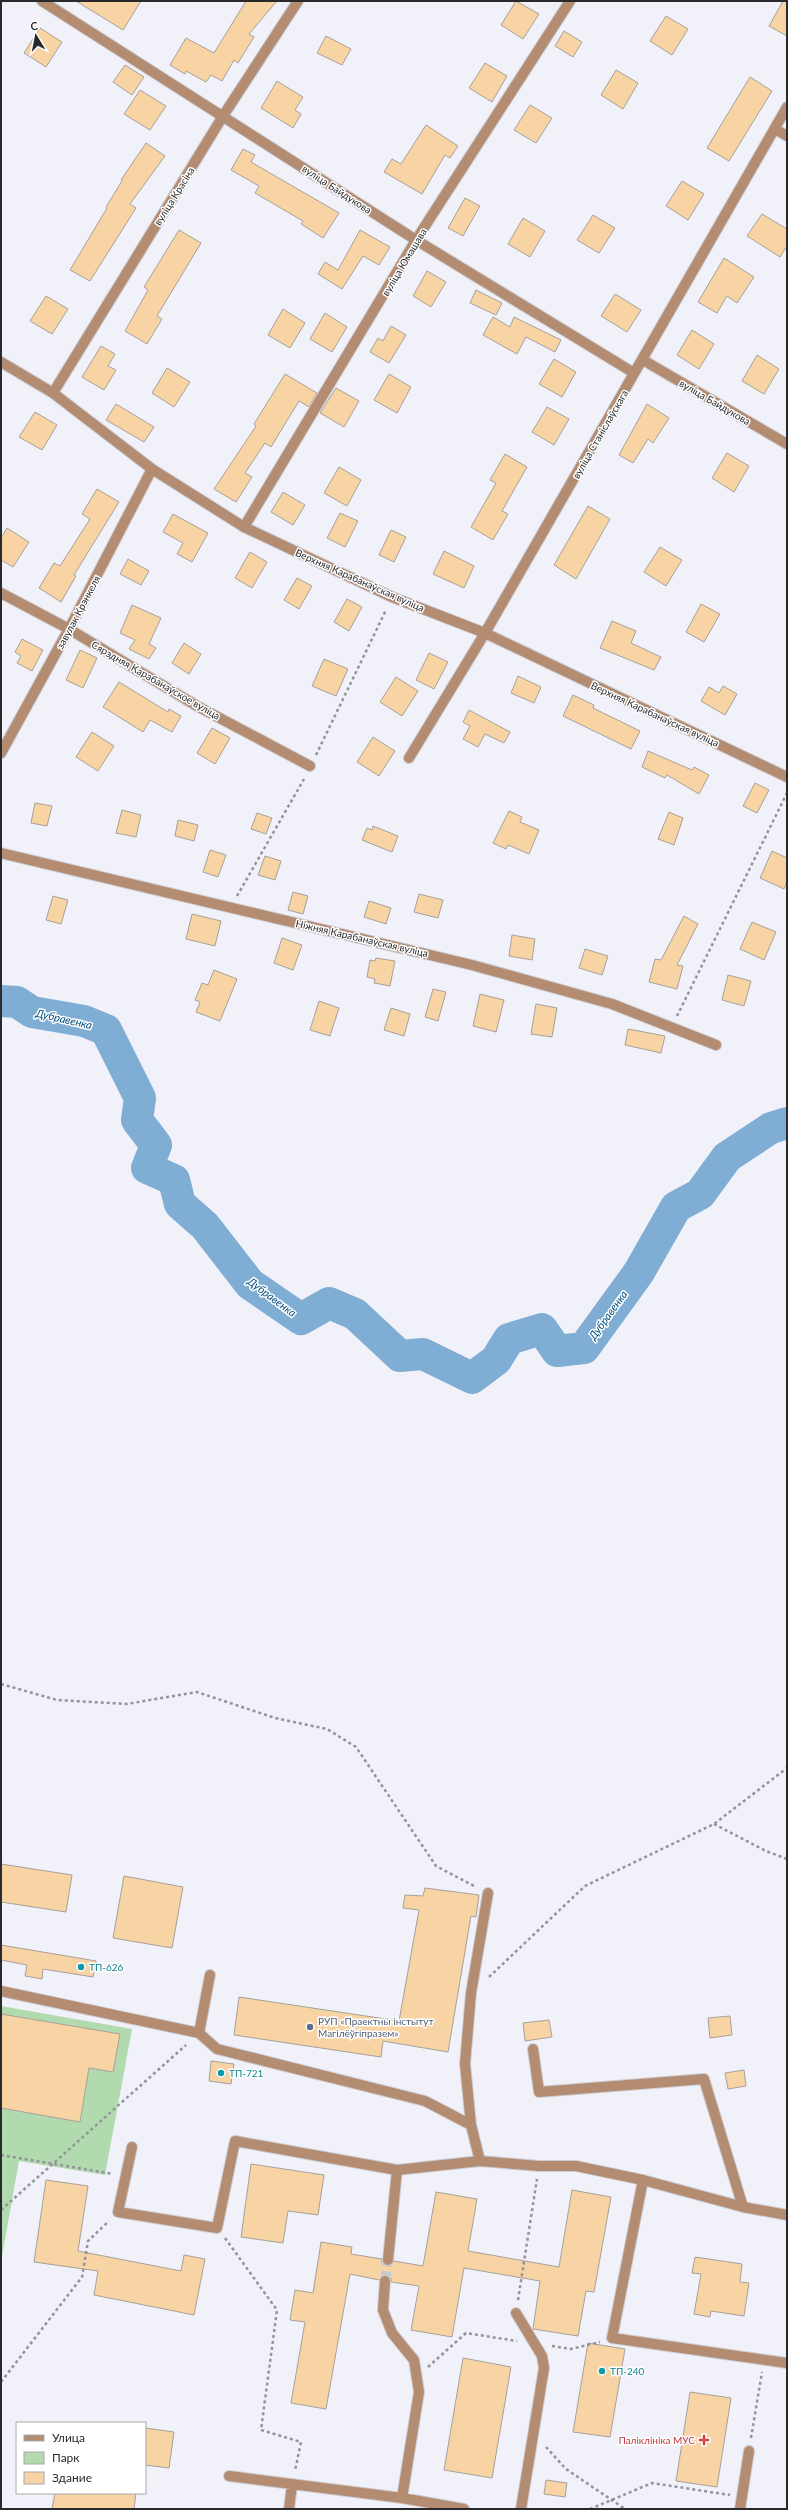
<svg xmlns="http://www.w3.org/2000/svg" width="788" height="2510" viewBox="0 0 788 2510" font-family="Lato,sans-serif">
<rect width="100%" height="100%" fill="#f1f1f9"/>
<path fill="#b2daaf" d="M1 2006 132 2029 105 2175 19 2161 1 2262Z"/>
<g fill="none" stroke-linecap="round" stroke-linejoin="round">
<path stroke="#7fadd4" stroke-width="32" d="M1 1001 17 1002 32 1012 84 1021 106 1030 140 1098 137 1120 156 1145 147 1168 174 1180 180 1204 205 1226 250 1284 301 1319 329 1303 355 1314 400 1356 423 1354 472 1378 496 1360 509 1339 542 1329 557 1351 584 1348 639 1272 676 1207 700 1194 727 1157 771 1128 787 1123"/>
</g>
<path fill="#f8d3a3" stroke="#a6a19b" d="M76 1H141L123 30Z
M246 1H277L249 34 254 37 238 63 234 60 222 81 211 75 206 82 186 71 185 74 170 65 186 38 214 53Z
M516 1 539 14 523 39 501 25Z
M783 1H787V36L769 26Z
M666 16 688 29 672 55 650 41Z
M40 28 62 42 46 67 24 53Z
M564 31 582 42 573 57 555 46Z
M326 36 351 49 342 65 317 53Z
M485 63 507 76 492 102 469 88Z
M125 65 144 77 132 95 113 82Z
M616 70 638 83 623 109 601 95Z
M750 77 772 91 729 161 707 148Z
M277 81 303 97 295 110 301 114 293 128 261 108Z
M140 90 166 106 150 130 124 114Z
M530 105 552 118 536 143 514 130Z
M426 125 458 146 450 158 445 155 422 194 384 172 392 159 401 164Z
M146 143 165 156 130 204 136 208 90 281 70 270 107 208 106 207 122 181 121 180Z
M243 149 255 155 251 162 339 213 323 238 301 224 303 221 255 193 259 186 231 170Z
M682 181 704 194 688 220 666 206Z
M465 198 480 206 463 236 448 228Z
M762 214 787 229V246L780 257 747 236Z
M593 215 615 228 599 253 577 240Z
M523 218 545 231 530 257 508 244Z
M179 230 201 243 157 316 162 319 147 344 125 331 148 290 144 287Z
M360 230 390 247 379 265 363 256 342 289 318 274 325 262 338 270Z
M724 258 754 277 737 303 727 296 717 313 698 302Z
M427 271 446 282 431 307 413 296Z
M476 290 502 303 496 315 470 303Z
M615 294 641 310 627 332 601 316Z
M46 296 68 309 52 334 30 321Z
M283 309 305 323 290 348 268 335Z
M325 313 347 327 332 352 310 339Z
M493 317 510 327 514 317 561 340 555 352 526 337 517 354 483 335Z
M391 326 406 335 389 363 370 352 378 338 383 341Z
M692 330 714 344 699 369 677 355Z
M101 346 115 354 108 366 116 370 104 390 82 377Z
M757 355 779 369 764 394 742 381Z
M554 359 576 372 562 397 539 384Z
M167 368 190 382 174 407 152 393Z
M285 374 317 393 309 407 299 401 271 447 265 443 245 473 252 477 236 502 214 489 256 426 254 424Z
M389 374 411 387 397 413 374 400Z
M336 388 359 401 344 427 320 413Z
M116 404 154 427 144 442 106 420Z
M647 404 669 418 653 443 648 439 633 463 619 455Z
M547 407 569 419 554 445 532 432Z
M35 412 57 425 42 450 19 437Z
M727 453 749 466 734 492 712 478Z
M505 454 527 467 502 511 508 514 493 540 471 527 496 483 490 480Z
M339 467 361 480 347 506 324 493Z
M97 489 119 502 74 575 76 576 61 602 39 588 54 563 60 566 90 519 82 514Z
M283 492 305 505 293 525 271 512Z
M588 506 610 519 576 579 554 565Z
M340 513 358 521 345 547 327 538Z
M173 514 208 533 192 562 177 554 183 543 163 532Z
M7 528 29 542 13 567 1 560V538Z
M391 530 406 537 394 562 379 555Z
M660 547 682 560 666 586 644 572Z
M444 551 474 566 464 588 433 574Z
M250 552 267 562 252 588 235 578Z
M128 559 149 571 141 585 120 574Z
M297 578 312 586 299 609 284 600Z
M347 599 362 607 349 631 334 622Z
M701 604 720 614 704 642 686 632Z
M132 605 161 618 149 644 156 648 149 659 129 649 135 640 120 633Z
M612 621 636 631 631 643 661 657 654 670 600 648Z
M22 639 43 650 32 671 17 663 21 656 15 652Z
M184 643 201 654 189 674 172 663Z
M80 650 97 658 83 688 66 680Z
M429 653 448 662 434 689 416 680Z
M324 659 348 669 336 696 312 686Z
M518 676 541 687 534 703 511 693Z
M396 677 418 691 402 716 380 702Z
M119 682 168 712 169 709 181 716 172 732 150 720 143 732 103 707Z
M723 686 737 694 725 715 701 701 709 687 719 693Z
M573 695 594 705 593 708 640 731 631 749 563 716Z
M469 710 510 732 504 743 485 734 478 747 463 739 470 726 463 722Z
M212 728 230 738 215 764 197 753Z
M92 732 114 746 98 771 76 757Z
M373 737 395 751 379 776 357 762Z
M648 751 692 770 694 767 709 775 699 794 667 775 665 778 642 767Z
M755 783 769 790 757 813 743 806Z
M35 803 52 806 47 826 31 823Z
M122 810 141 815 136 837 116 833Z
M509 811 522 817 520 822 539 830 529 854 508 845 506 849 493 843Z
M669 812 683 818 674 845 658 839Z
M257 813 272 818 266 834 251 829Z
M178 820 198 825 194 841 175 836Z
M373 826 398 836 392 852 362 840 367 828 372 830Z
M210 850 226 855 218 877 203 872Z
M772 851 787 858V881L784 889 760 878Z
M265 856 281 861 275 880 258 875Z
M293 892 308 896 303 914 288 910Z
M419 894 443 900 438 918 414 912Z
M53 896 68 900 61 924 46 920Z
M369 901 391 908 386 924 364 917Z
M192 914 221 921 215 946 186 939Z
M684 916 698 924 677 965 683 966 677 989 649 982 655 959 661 960Z
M752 922 776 932 764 960 740 949Z
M512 935 535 939 532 960 509 956Z
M282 938 302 945 293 970 274 963Z
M585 949 608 956 602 975 579 968Z
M376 958 395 961 390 986 374 983 375 979 367 977 370 960 375 961Z
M214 970 237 979 220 1021 196 1012 200 1002 195 1000 202 983 208 985Z
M728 975 751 981 744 1006 722 1000Z
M433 989 446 992 438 1021 425 1017Z
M480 994 504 1000 496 1032 473 1026Z
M319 1001 339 1008 330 1036 310 1030Z
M536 1004 557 1008 552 1037 531 1034Z
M391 1008 410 1014 404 1036 384 1030Z
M628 1029 665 1036 661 1053 625 1045Z
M1 1864 72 1875 66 1912 1 1902Z
M124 1876 183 1887 172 1948 113 1938Z
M425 1888 479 1895 476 1917 471 1916 448 2052 383 2041 381 2057 234 2035 239 1997 399 2021 419 1910 403 1908 405 1895 423 1896Z
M1 1945 96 1961 93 1977 43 1969 42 1979 25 1976 27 1965 1 1960Z
M1 2014 120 2034 113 2072 89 2068 80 2122 1 2108Z
M730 2016 732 2035 710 2038 708 2018Z
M549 2020 552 2037 525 2041 523 2023Z
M211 2061 234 2064 231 2084 209 2081Z
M744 2070 746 2086 728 2089 725 2073Z
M251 2164 324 2175 318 2215 288 2211 283 2243 241 2237Z
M46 2180 88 2186 78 2251 181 2271 184 2255 205 2259 194 2315 94 2295 98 2271 34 2262Z
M572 2190 611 2197 594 2292 586 2291 578 2336 533 2329 540 2281 464 2268 452 2337 411 2330 419 2286 391 2282V2278L386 2275 379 2280 350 2274 326 2409 291 2403 305 2322 290 2320 295 2290 313 2293 321 2242 352 2247 351 2254 382 2259V2263L387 2266H391L394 2261 423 2266 436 2192 477 2199 468 2251 559 2267Z
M695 2257 742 2264 740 2282 749 2283 744 2316 711 2311 710 2317 694 2314 701 2274 692 2273Z
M588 2343 625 2349 610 2437 573 2432Z
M463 2358 511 2367 492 2478 444 2470Z
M690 2392 731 2398 717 2487 676 2481Z
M145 2428 174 2432 169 2468 145 2465Z
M546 2480 567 2483 565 2497 544 2494Z
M55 2493H136L134 2509H52Z"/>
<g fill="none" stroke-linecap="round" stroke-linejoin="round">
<path stroke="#c9c9d0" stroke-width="10" stroke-dasharray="10 5" stroke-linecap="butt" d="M385 2281 388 2260"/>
<defs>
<path id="minor" d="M42 1 416 240 634 373
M775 129 787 136
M643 360 787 444
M1 362 53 393 152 469 244 527 392 597 485 633 787 777
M53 393 223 116 298 1
M244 527 416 240 570 1
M1 593 69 629 197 706 310 766
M1 753 69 629 152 469
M409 758 485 633 787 107
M1 853 472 965 612 1004 716 1045
M1 1991 199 2033 217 2049 425 2101 471 2125 480 2161 539 2166H576L643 2180 743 2207 787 2215
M199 2033 210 1975
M533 2049 539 2092 704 2079 743 2207
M471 2125 465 2064 471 1993 488 1893
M132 2147 118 2212 217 2228 235 2141 397 2170 480 2161
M643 2180 612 2338 787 2363
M388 2260 397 2170
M385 2281 383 2310 392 2333 414 2360 419 2392 402 2498
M516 2313 542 2356 544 2368 521 2509
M229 2476 402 2498 464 2509
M289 2509 292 2485
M740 2509 749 2451"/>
</defs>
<use href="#minor" stroke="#cdcdd4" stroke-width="12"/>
<path stroke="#949399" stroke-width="2.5" stroke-dasharray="3 3" stroke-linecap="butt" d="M316 755 386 610
M237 896 304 779
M677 1016 787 793
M1 1684 57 1700 127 1704 197 1692 275 1718 327 1729 356 1747 436 1866 476 1887
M714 1824 766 1851 787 1859
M489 1977 585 1886 714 1824 787 1768
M1 2155 113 2174
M1 2210 186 2045
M225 2238 277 2310 261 2430 301 2442 295 2471
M518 2300 537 2179
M552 2346 571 2349 600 2342
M428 2367 466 2333 517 2341
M1 2382 82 2277 88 2241 109 2221
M751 2438 762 2372
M546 2447 566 2469 625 2509
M590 2509 652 2483 730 2495"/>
<use href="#minor" stroke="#b38c72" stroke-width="10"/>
</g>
<g fill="#0f9aa8" stroke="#fff" stroke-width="1.5">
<circle cx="81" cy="1967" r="4"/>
<circle cx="221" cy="2073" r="4"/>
<circle cx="602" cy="2371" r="4"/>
</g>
<circle fill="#5c6f8a" stroke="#fff" stroke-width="1.5" cx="310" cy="2027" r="4"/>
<path fill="#e0444e" stroke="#fff" stroke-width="1.5" d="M702 2434h4v4h4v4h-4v4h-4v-4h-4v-4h4z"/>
<g text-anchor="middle" stroke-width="3" stroke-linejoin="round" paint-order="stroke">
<g font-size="10" fill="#2a292c" stroke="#fff">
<text transform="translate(337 189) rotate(33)" y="4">вуліца Байдукова</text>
<text transform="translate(174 196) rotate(-58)" y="4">вуліца Красіна</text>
<text transform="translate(404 262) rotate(-59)" y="4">вуліца Юмашава</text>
<text transform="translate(715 402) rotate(30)" y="4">вуліца Байдукова</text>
<text transform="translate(600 434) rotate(-60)" y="4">вуліца Станіслаўскага</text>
<text transform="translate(360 580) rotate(24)" y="4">Верхняя Карабанаўская вуліца</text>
<text transform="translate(78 612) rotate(-62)" y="4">завулак Крэнкеля</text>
<text transform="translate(156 680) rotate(30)" y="4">Сярэдняя Карабанаўское вуліца</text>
<text transform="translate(655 714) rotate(25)" y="4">Верхняя Карабанаўская вуліца</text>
<text transform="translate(362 938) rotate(13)" y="4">Ніжняя Карабанаўская вуліца</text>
</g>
<g font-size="10" fill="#0d838f" stroke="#fff" text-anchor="start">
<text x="89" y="1971">ТП-626</text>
<text x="229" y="2077">ТП-721</text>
<text x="610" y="2375">ТП-240</text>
</g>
<g font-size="10" fill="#4e5e75" stroke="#fff" text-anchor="start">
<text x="318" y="2025">РУП «Праектны інстытут<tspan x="318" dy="12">Магілёўгіпразем»</tspan></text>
</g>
<g font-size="10" fill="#be3a42" stroke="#fff" text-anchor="end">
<text x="695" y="2444">Паліклініка МУС</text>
</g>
<g font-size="11" font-style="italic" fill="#005080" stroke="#fff">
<text transform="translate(64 1019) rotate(13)" y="4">Дубравенка</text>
<text transform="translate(272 1297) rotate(37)" y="4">Дубравенка</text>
<text transform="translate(608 1315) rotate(-54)" y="4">Дубравенка</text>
</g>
</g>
<rect width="788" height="2510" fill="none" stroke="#2a292c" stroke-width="4"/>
<rect x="16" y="2422" width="130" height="72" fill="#ffffff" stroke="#aaa9ab"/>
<rect x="24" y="2435" width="20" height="6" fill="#b38c72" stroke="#aaa9ab"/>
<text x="52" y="2442" font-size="12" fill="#2a292c">Улица</text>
<rect x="24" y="2452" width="20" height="12" fill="#b2daaf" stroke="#aaa9ab"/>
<text x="52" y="2462" font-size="12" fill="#2a292c">Парк</text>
<rect x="24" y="2472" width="20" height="12" fill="#f8d3a3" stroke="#aaa9ab"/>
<text x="52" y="2482" font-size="12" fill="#2a292c">Здание</text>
<g transform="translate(36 36) rotate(350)" stroke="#ffffff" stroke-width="3" paint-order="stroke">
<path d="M0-3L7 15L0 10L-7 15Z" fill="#2a292c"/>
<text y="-6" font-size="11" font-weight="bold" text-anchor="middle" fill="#2a292c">С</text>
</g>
</svg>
